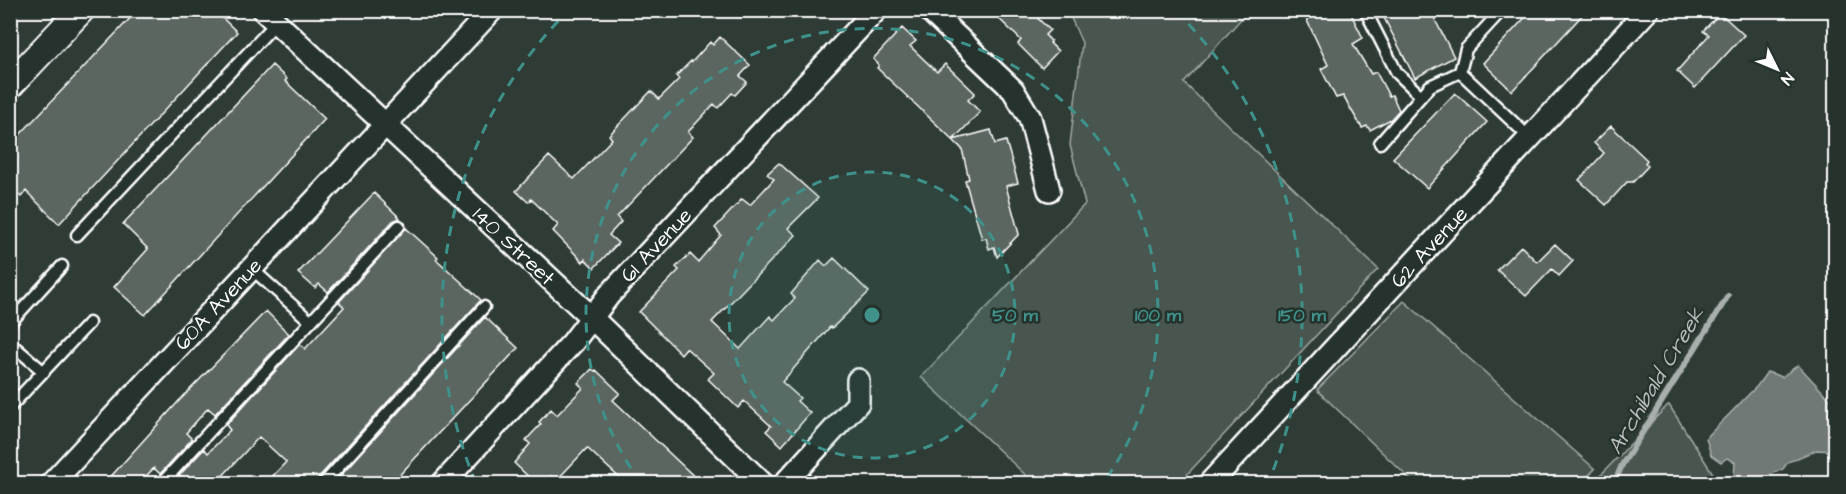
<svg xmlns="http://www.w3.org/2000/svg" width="1846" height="494" viewBox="0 0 1846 494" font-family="'Architects Daughter',sans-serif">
<rect width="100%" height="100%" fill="#2f3b35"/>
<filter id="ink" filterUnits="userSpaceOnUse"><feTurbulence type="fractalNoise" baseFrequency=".0167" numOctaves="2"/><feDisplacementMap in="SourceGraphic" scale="12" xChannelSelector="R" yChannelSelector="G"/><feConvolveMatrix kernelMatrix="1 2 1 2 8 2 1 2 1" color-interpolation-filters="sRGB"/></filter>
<g filter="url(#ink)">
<path fill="#4a544f" stroke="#a4aaa7" stroke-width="1.5" d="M1068 11H1248L1184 83 1378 269 1179 483H1034L921 377 1085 204 1070 145 1082 43Z
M1404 301 1595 469 1581 483H1414L1317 390Z
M1669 405 1719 483H1593L1668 405Z"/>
<path fill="#707975" stroke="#a9afac" stroke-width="1.5" d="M1798 365 1835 405V451L1816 450 1788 462 1783 469 1761 479 1734 477 1735 462 1727 458 1721 462 1711 455 1706 438 1757 386 1767 372 1782 377Z"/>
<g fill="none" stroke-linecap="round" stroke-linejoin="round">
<path stroke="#a9afac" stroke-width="6" d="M1614 484 1622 465 1728 296"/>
</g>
<path fill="#5b6661" stroke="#fff" stroke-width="1.5" d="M138 10H214L237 32 59 224 26 191 21 197 10 187V145Z
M990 10H1029L1050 30 1045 35 1051 41 1050 43 1058 51 1042 68 1018 44 1021 40Z
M1302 10H1349L1363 38 1353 44 1371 74 1376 72 1389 96 1392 95 1399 110 1391 119 1370 130 1367 126 1362 128 1343 96 1336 98 1321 69 1328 65Z
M1380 10H1430L1454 57 1415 78Z
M1532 10H1587L1512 91 1483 63Z
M1720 13 1744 35 1695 88 1677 71 1709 35 1703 31Z
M902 28 916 41 910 46 937 72 945 64 975 93 968 100 980 112 953 140 877 68 879 65 873 59Z
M720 37 750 65 740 76 747 82 735 95 732 93 718 108 714 104 688 132 693 137 617 217 621 222 609 235 618 243 594 268 585 259 583 262 553 231 558 225 531 199 528 202 516 191 549 156 574 179 612 139 609 135 651 91 659 99 679 79 676 76 691 61 692 62 710 42 713 45Z
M272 65 287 79 285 81 325 119 145 315 114 287 148 249 123 224Z
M1455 93 1487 122 1427 188 1393 158Z
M1611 126 1647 160 1645 163 1648 166 1633 182H1627L1606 205 1579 180 1604 153 1594 143Z
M991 130 995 144 1006 141 1018 183 1006 186 1019 234 997 257 994 247 989 249 986 238 982 239 965 180 969 179 962 149 953 140Z
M779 163 818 198 788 228 796 235 712 322 740 349 770 316 774 320 795 298 791 294 820 260 826 266 834 258 869 292 832 328 830 327 782 382 800 398 797 401 810 413 782 446 766 431 771 426 744 401 738 408 708 379 714 373 686 348 681 354 639 312 679 270 676 267 690 254 698 262 721 235 715 228 742 199 750 205 774 179 767 174Z
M374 193 400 218 393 221 328 292 319 284 315 288 298 273Z
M406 228 438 257 436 259 481 300 317 479 316 483H266L286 462 259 437 216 483H172L204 449 208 453 230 430 226 425 300 344 305 349 344 307 339 302Z
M1555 244 1573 261 1559 276 1552 269 1526 296 1497 270 1521 246 1537 262Z
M266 311 289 334 215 414 208 408 186 433 192 439 160 474 154 468 139 483H105L178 402Z
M485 317 518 348 392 483H334Z
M592 369 595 371 596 370 620 393 613 400 701 483H625L587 448 556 481 551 476 544 483H535L514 463 530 444 526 440 541 424 539 422 551 409 557 415 583 388 578 383Z"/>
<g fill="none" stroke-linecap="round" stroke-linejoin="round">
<defs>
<path id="service" d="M1365 10 1397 73 1421 96
M1502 10 1466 49 1460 72 1530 138
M1380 143 1430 86 1460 72
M77 235 276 23
M251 268 310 321
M10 323 62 266
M10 343 44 372
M10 407 89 323
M161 484 399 226
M323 484 484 307"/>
<path id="minor" d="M263 10 592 318 763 484
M929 10 1013 90 1030 118 1049 190
M51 484 492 10
M442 484 573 342 609 295 876 10
M784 484 858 403V380
M1209 484 1648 10"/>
<path id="tertiary" d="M10 85 81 10"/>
</defs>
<use href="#service" stroke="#fff" stroke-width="15"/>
<use href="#minor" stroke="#fff" stroke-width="26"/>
<use href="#tertiary" stroke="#fff" stroke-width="30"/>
<use href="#service" stroke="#26332d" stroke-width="10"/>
<use href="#minor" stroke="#26332d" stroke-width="21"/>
<use href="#tertiary" stroke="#26332d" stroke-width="26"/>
</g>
</g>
<circle cx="872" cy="315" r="143" fill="#3f918b" fill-opacity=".12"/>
<g fill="none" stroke="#3f918b" stroke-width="3" stroke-dasharray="10 8">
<circle cx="872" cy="315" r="143"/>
<path d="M641 483A286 286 0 1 1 1103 483"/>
<path d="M476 483A430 430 0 0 1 568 11M1176 11A430 430 0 0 1 1268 483"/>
</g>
<g text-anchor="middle" stroke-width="5" stroke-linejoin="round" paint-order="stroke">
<g font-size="21" fill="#fff" stroke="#26332d">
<text transform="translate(656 245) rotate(-47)" y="7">61 Avenue</text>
<text transform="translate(514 246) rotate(43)" y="7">140 Street</text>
<text transform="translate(1429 247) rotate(-47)" y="7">62 Avenue</text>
<text transform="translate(218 304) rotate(-47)" y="7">60A Avenue</text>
</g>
<g font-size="22" font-style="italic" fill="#b8bcba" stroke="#26332d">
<text transform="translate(1655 380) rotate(-59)" y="8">Archibald Creek</text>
</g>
</g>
<circle cx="872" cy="315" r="9" fill="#3f918b" stroke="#26332d" stroke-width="3"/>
<g font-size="18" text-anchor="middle" font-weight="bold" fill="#3f918b" stroke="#26332d" stroke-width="5" stroke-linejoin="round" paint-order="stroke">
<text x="1015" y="321">50 m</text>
<text x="1158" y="321">100 m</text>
<text x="1302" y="321">150 m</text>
</g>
<rect width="1846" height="494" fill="none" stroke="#26332d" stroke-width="36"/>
<rect x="18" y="18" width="1810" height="458" fill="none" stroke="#fff" stroke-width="2" filter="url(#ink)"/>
<g transform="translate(1777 69) rotate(133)" stroke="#26332d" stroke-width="4.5" paint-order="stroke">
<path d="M0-4.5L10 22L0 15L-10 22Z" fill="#ffffff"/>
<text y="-9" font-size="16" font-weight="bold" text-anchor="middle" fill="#ffffff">N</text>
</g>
</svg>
